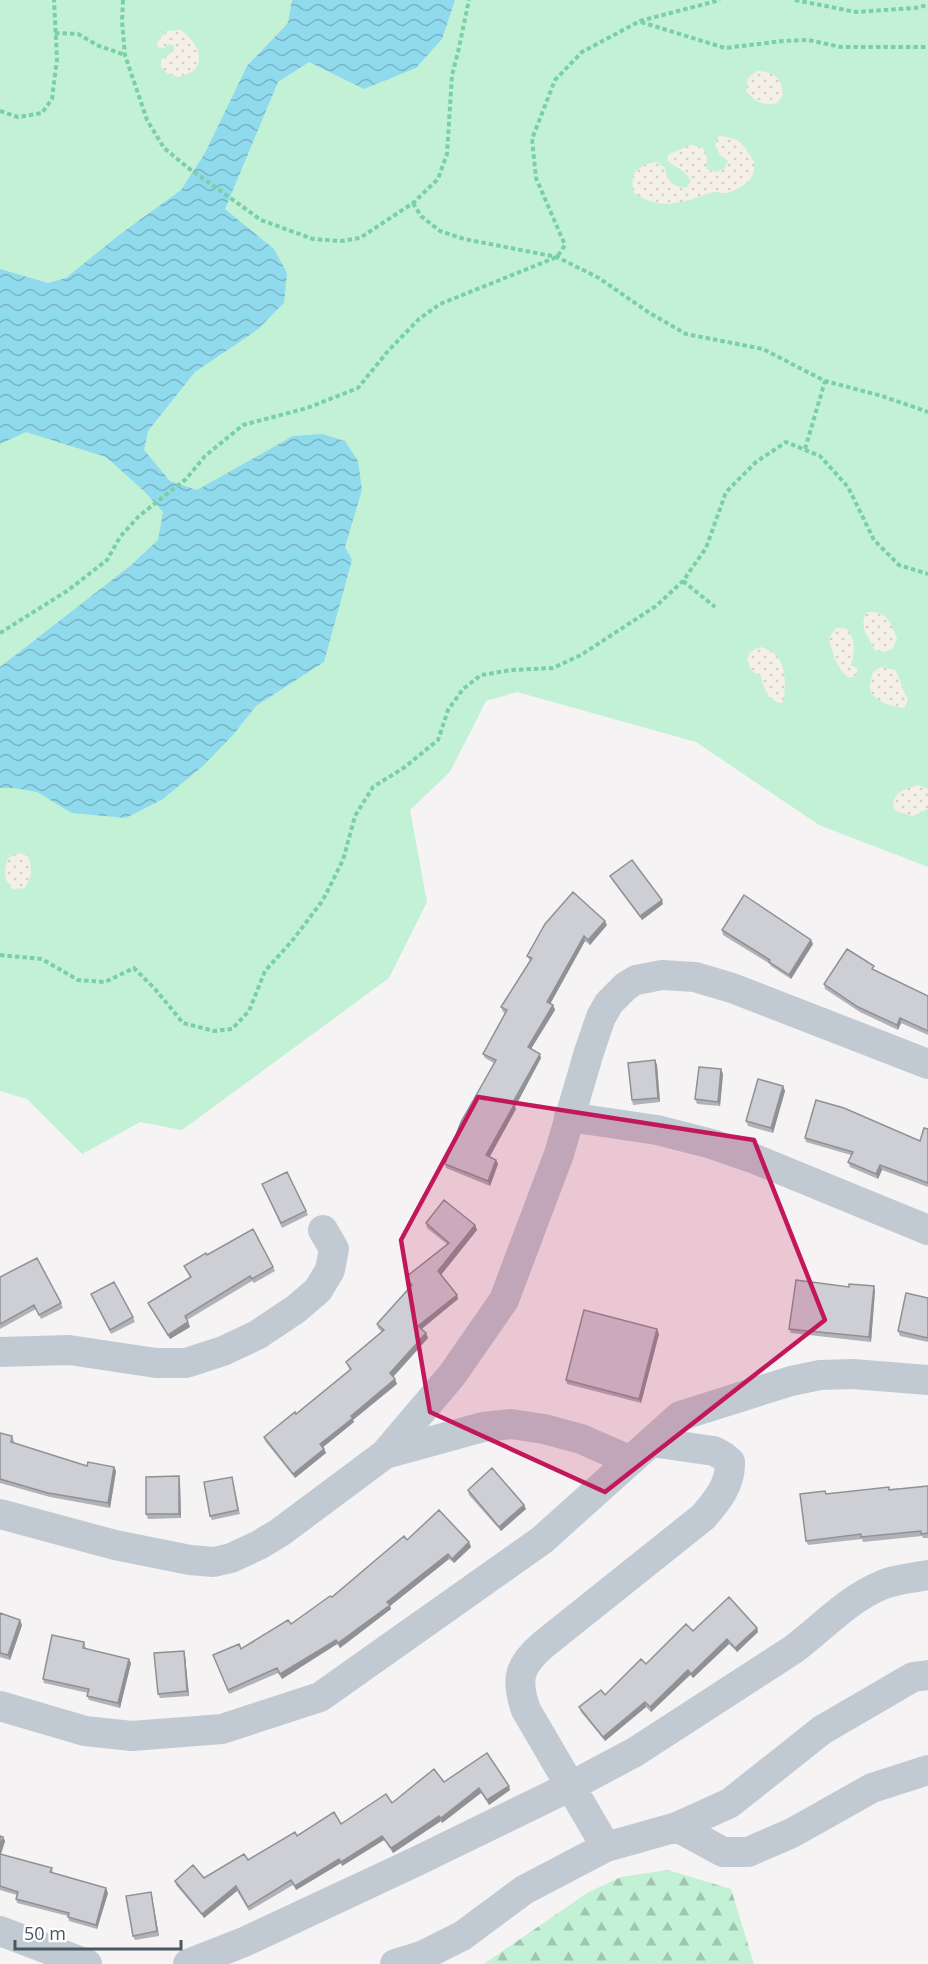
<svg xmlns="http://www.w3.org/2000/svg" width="928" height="1964" viewBox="0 0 928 1964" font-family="'Open Sans',sans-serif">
<defs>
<pattern id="forest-firs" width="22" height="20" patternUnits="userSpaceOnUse" patternTransform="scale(1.5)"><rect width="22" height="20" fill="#c3f1d5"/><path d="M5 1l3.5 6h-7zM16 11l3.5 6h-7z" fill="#a0c6b0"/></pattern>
<pattern id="sand-dots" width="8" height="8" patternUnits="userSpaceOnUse" patternTransform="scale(1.5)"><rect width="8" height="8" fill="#f5f0e5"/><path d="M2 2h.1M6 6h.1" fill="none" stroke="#d4d0c7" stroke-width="1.8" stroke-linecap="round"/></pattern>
<pattern id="water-waves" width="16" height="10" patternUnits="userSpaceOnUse" patternTransform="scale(1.5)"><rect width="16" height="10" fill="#90daee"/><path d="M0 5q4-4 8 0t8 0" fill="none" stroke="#78b4c4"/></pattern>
</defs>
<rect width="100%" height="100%" fill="#f5f3f3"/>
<path fill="#c3f1d5" d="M0 0H928V867L819 825 696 742 517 692 486 701 450 772 410 810 427 902 389 978 182 1130 140 1122 82 1154 27 1099 0 1091Z"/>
<path fill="url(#forest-firs)" d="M668 1870 731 1889 754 1964H484L587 1893 621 1877Z"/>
<path fill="url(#sand-dots)" d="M180 30C192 37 208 57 193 71 189 74 183 75 179 77L168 74 161 67V60L174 51V46L169 44 164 48 157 47 158 41 167 31Z
M757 71C774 72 782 77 783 95L777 103C762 106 756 102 746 91L748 78Z
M719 136C741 138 743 144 754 162 754 166 754 173 752 176 748 184 733 193 724 193 719 193 716 191 710 193 681 203 662 211 634 193 629 174 637 165 656 162L665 168C667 182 672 186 686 188L691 181C683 167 677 170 667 160L669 154 691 145 703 148 707 158 706 169 716 172 724 169 728 161 720 155 715 145Z
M867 612C888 611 889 621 897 638L893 648 885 652 875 650C868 636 858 626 867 612Z
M836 628H846C856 641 855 650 851 665L858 669 855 677H848C837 668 832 653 829 638Z
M760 647C787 653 787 680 783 703 767 703 765 688 760 675L753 672 747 661 749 653Z
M881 667 895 670C901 680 902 690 908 699L904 708C892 706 870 702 870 686 870 682 872 676 873 672Z
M918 785 928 789V809L913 816 895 811C888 794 905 789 918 785Z
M20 853 28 856C33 869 31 877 25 888L13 889C3 879 4 871 8 858Z"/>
<path fill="url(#water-waves)" d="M292 0H455L442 39 416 68 364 89 309 62 278 82 225 209 274 249 287 273 284 303 257 330 195 372 148 431 144 450 170 481 197 490 293 436 322 434 345 441 358 461 362 490 345 547 352 560 324 662 256 706 232 736 204 765 163 799 126 818 72 813 37 792 14 788H0V667L130 566 158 540 163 512 145 492 106 457 26 432 0 444V269L48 283 66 278 119 235 181 190 205 153 247 66 288 23Z"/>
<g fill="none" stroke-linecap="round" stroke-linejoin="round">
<path stroke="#7ad0a6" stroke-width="4" stroke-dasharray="4.5 3" stroke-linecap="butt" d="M123 0 122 21 125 55 147 120 164 148 187 167 261 220 313 239 341 241 360 238 413 203 438 179 447 154 452 75 458 52 469 0
M795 0 856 12 915 8 928 5
M641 22 725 48 783 41 808 40 841 47H928
M55 33 78 34 99 46 125 55
M0 111 18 117 42 113 52 99 57 59 54 0
M413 203 421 216 440 231 464 239 557 257 599 278 648 312 686 334 763 349 825 381 882 396 928 412
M805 449 825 381
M683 581 715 607
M0 633 67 591 107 560 120 537 139 516 186 479 205 456 243 425 307 408 358 388 388 351 419 319 440 304 557 257 565 245 536 178 532 139 555 80 582 52 640 21 720 0
M0 955 42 959 78 980 105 982 134 968 155 989 183 1023 214 1031 232 1029 249 1011 265 971 292 941 323 900 343 860 355 816 373 787 405 767 438 740 448 710 463 689 481 675 512 670 553 668 581 655 656 606 683 581 706 548 726 492 756 462 786 442 820 456 848 487 874 540 899 565 928 574"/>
<path stroke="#c1cad2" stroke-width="30" d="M569 1117 657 1130 712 1144 755 1159 928 1230
M0 1352 69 1350 156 1363H186L223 1351 257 1335 296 1309 318 1290 330 1270 334 1249 323 1230
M385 1454 452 1375 504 1300 559 1154 589 1052 601 1017 609 1003 626 986 636 980 662 975 695 977 732 988 928 1064
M0 1514 115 1545 190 1560 214 1562 231 1558 259 1545 279 1533 385 1454 483 1427 511 1424 544 1429 581 1439 629 1460
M0 1706 85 1731 132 1736 222 1729 320 1697 542 1540 680 1416 791 1381 820 1375 853 1374 928 1380
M677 1827 723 1852H748L792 1833 872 1788 928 1770
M606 1847 526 1710C515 1679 519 1665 544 1644L703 1517C717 1501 731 1484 730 1462L723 1456 714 1451 651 1442
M0 1931 87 1964
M188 1964 244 1942 413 1863 571 1786 635 1752 794 1649C823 1627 848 1599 882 1585 895 1579 913 1578 928 1575
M395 1964 424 1955 462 1936 524 1890 606 1847 677 1827 730 1803 822 1730 913 1677 928 1675"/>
</g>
<path fill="#b0b2b7" d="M610 876 663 904 642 920 612 880Z
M607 925 590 945 585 941 550 1004 553 1005 555 1010 531 1049 541 1058 515 1107 516 1109 489 1157 496 1160 498 1164 490 1186 446 1168 445 1164 494 1063 485 1058 483 1054 505 1013 503 1012 501 1007 530 961 527 956Z
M722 930 813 944 791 979 771 966 770 964 723 935Z
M875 970 928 996V1035L901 1023 898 1030 860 1012 825 989 824 984Z
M655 1060 657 1065 660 1102 633 1105 632 1100Z
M723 1074 720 1106 697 1104 695 1099Z
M783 1086 785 1091 773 1133 748 1126 746 1121Z
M928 1129V1187L882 1170 878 1179 850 1167 848 1162 851 1155 806 1142 805 1138 920 1141Z
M262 1184 306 1211 308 1215 282 1228Z
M426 1223 475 1225 477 1230 441 1275 457 1295 458 1299 422 1329 426 1333 428 1338 393 1377 397 1384 353 1420 354 1422 323 1447 326 1453 295 1478 265 1441 264 1437 296 1414 350 1370 346 1362 382 1332 378 1328 377 1324 411 1286 408 1282 406 1277 447 1244 427 1228Z
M207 1255 273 1267 275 1271 254 1283 252 1281 187 1320 190 1327 170 1339 150 1307 148 1303 190 1277 184 1266Z
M0 1277 61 1303 63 1308 41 1319 36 1309 0 1329Z
M875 1291 871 1342 791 1333 789 1329Z
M91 1294 133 1317 135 1322 111 1334Z
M928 1298V1342L900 1336 898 1331Z
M659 1334 641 1403 567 1384 566 1380Z
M0 1433 12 1436 14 1441V1443L87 1466 114 1467 116 1471 110 1508 50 1497 0 1483Z
M180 1481 181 1518 148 1519 146 1514Z
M233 1481 240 1514 212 1520 210 1516Z
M928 1486V1538H923L922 1536 863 1542 862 1539 808 1545 806 1541 826 1494Z
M468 1490 524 1505 526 1509 501 1531 469 1495Z
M407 1540 469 1542 471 1547 454 1563 449 1559 390 1606 391 1609 340 1648 337 1644 282 1679 278 1673 229 1694 213 1655 241 1649 291 1624 332 1597Z
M0 1613 22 1625 10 1660 0 1657Z
M757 1628 758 1632 737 1652 729 1644 693 1678 690 1675 651 1712 646 1707 605 1741 581 1712 579 1707 605 1695 646 1664Z
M84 1642 86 1648 131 1663 120 1708 89 1700 87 1696 88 1693 44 1683 43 1679Z
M185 1655 189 1696 160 1698 158 1694Z
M444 1782 509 1786 510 1790 489 1805 481 1793 442 1823 441 1821 393 1853 384 1840 342 1866 341 1863 296 1890 293 1885 249 1911 237 1891 204 1918 176 1885 175 1881 204 1878 248 1860 297 1836 341 1824Z
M0 1836 3 1837 5 1841 1 1855 52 1868 53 1873 108 1893 97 1929 69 1921 68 1916 17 1903 16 1899 17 1895 0 1890Z
M151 1892 152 1896 159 1936 135 1940 133 1936Z"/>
<path fill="#909195" d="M662 900 663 904 642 920 640 916Z
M605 921 607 925 590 945 588 940Z
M584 936 585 941 549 1006 547 1002Z
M811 940 813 944 791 979 789 975Z
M553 1005 555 1010 529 1052 528 1047Z
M900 1018 901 1023 898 1030 897 1025Z
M540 1054 541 1058 515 1107 516 1109 488 1160 486 1155Z
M655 1060 657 1065 660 1102 658 1098Z
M721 1069 723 1074 720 1106 718 1102Z
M783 1086 785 1091 773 1133 771 1128Z
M496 1160 498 1164 490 1186 488 1181Z
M880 1165 882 1170 878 1179 876 1174Z
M475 1225 477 1230 440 1276 438 1271Z
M874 1286 875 1291 871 1342 869 1337Z
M457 1295 458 1299 420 1330 418 1326Z
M188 1322 190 1327 170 1339 168 1335Z
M657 1329 659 1334 641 1403 639 1399Z
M426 1333 428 1338 392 1378 390 1373Z
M395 1379 397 1384 353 1420 354 1422 322 1448 320 1444 351 1416Z
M324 1449 326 1453 295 1478 293 1474Z
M114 1467 116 1471 110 1508 108 1503Z
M179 1476 180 1481 181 1518 179 1514Z
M524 1505 526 1509 501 1531 499 1527Z
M469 1542 471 1547 454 1563 452 1559Z
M448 1554 449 1559 390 1606 391 1609 340 1648 338 1643 387 1602Z
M20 1620 22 1625 10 1660 8 1655Z
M757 1628 758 1632 737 1652 735 1648Z
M727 1639 729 1644 693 1678 691 1674Z
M336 1640 337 1644 282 1679 280 1674Z
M184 1651 185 1655 189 1696 187 1691Z
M129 1659 131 1663 120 1708 118 1703Z
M688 1670 690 1675 651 1712 650 1707Z
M645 1702 646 1707 605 1741 603 1737Z
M509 1786 510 1790 489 1805 487 1800Z
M479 1788 481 1793 442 1823 441 1818Z
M439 1816 441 1821 393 1853 391 1848Z
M382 1836 384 1840 342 1866 341 1862Z
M3 1837 5 1841 0 1856V1847Z
M339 1859 341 1863 296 1890 295 1886Z
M236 1886 237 1891 204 1918 202 1914Z
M106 1888 108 1893 97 1929 96 1925Z
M151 1892 152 1896 159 1936 157 1931Z"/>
<path fill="#cdcfd5" stroke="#909195" stroke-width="1.5" d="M632 860 662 900 640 916 610 876Z
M573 892 605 921 588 940 584 936 547 1002 553 1005 528 1047 540 1054 512 1104 514 1105 486 1155 496 1160 488 1181 445 1164 461 1122 496 1060 483 1054 507 1010 501 1007 532 958 527 956 545 924Z
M744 895 811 940 789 975 769 962 770 960 722 930Z
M847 949 874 966 872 969 928 996V1031L900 1018 897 1025 858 1007 824 984Z
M655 1060 658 1098 632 1100 628 1063Z
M699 1067 721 1069 718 1102 695 1099Z
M758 1079 783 1086 771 1128 746 1121Z
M816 1100 844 1108 920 1141 924 1128 928 1129V1183L880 1165 876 1174 848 1162 853 1152 805 1138Z
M287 1172 306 1211 281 1223 262 1184Z
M444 1200 475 1225 438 1271 457 1295 418 1326 426 1333 390 1373 395 1379 351 1416 353 1418 320 1444 324 1449 293 1474 264 1437 295 1412 296 1414 351 1369 346 1362 384 1330 377 1324 412 1285 406 1277 449 1243 426 1223Z
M253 1229 273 1267 252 1279 250 1276 185 1316 188 1322 168 1335 148 1303 191 1277 184 1266 206 1253 207 1255Z
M37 1258 61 1303 39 1315 34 1305 0 1324V1277Z
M796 1280 849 1287V1284L874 1286 869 1337 789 1329Z
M114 1282 133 1317 110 1330 91 1294Z
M906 1293 928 1298V1338L898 1331Z
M584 1310 657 1329 639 1399 566 1380Z
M0 1433 12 1436 11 1442 87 1466 88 1462 114 1467 108 1503 48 1493 0 1479Z
M492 1468 524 1505 499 1527 468 1490Z
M179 1476V1514H146V1477Z
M232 1477 238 1510 210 1516 204 1482Z
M928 1486V1533L921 1534V1531L861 1537V1534L806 1541 800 1494 825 1491 826 1494 889 1487V1490Z
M439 1510 469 1542 452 1559 448 1554 387 1602 390 1605 338 1643 336 1640 280 1674 277 1668 228 1690 213 1655 239 1644 241 1649 288 1620 291 1624 330 1596 332 1597 404 1536 407 1540Z
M729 1597 757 1628 735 1648 727 1639 691 1674 688 1670 650 1707 645 1702 603 1737 579 1707 601 1690 605 1695 641 1659 646 1664 686 1624 693 1631Z
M0 1613 20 1620 8 1655 0 1653Z
M52 1635 84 1642 83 1648 129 1659 118 1703 87 1696 89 1689 43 1679Z
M184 1651 187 1691 158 1694 154 1653Z
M487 1753 509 1786 487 1800 479 1788 441 1818 439 1816 391 1848 382 1836 341 1862 339 1859 295 1886 291 1880 248 1907 236 1886 202 1914 175 1881 193 1865 204 1878 244 1854 248 1860 295 1832 297 1836 334 1812 341 1824 386 1794 392 1803 434 1769 444 1782Z
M0 1836 3 1837 0 1847Z
M0 1854 52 1868 50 1872 106 1888 96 1925 68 1917 69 1913 16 1899 18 1892 0 1886Z
M151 1892 157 1931 133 1936 126 1896Z"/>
<path fill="#c2185b" fill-opacity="0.2" stroke="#c2185b" stroke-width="4.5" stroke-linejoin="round" d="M478 1097 754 1140 825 1320 605 1492 430 1412 401 1240Z"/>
<path d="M15 1940v9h166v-9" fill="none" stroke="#4a5661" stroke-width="3"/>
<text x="24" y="1940" font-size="18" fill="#4a5661" stroke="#ffffff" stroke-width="4.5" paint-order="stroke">50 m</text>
</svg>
